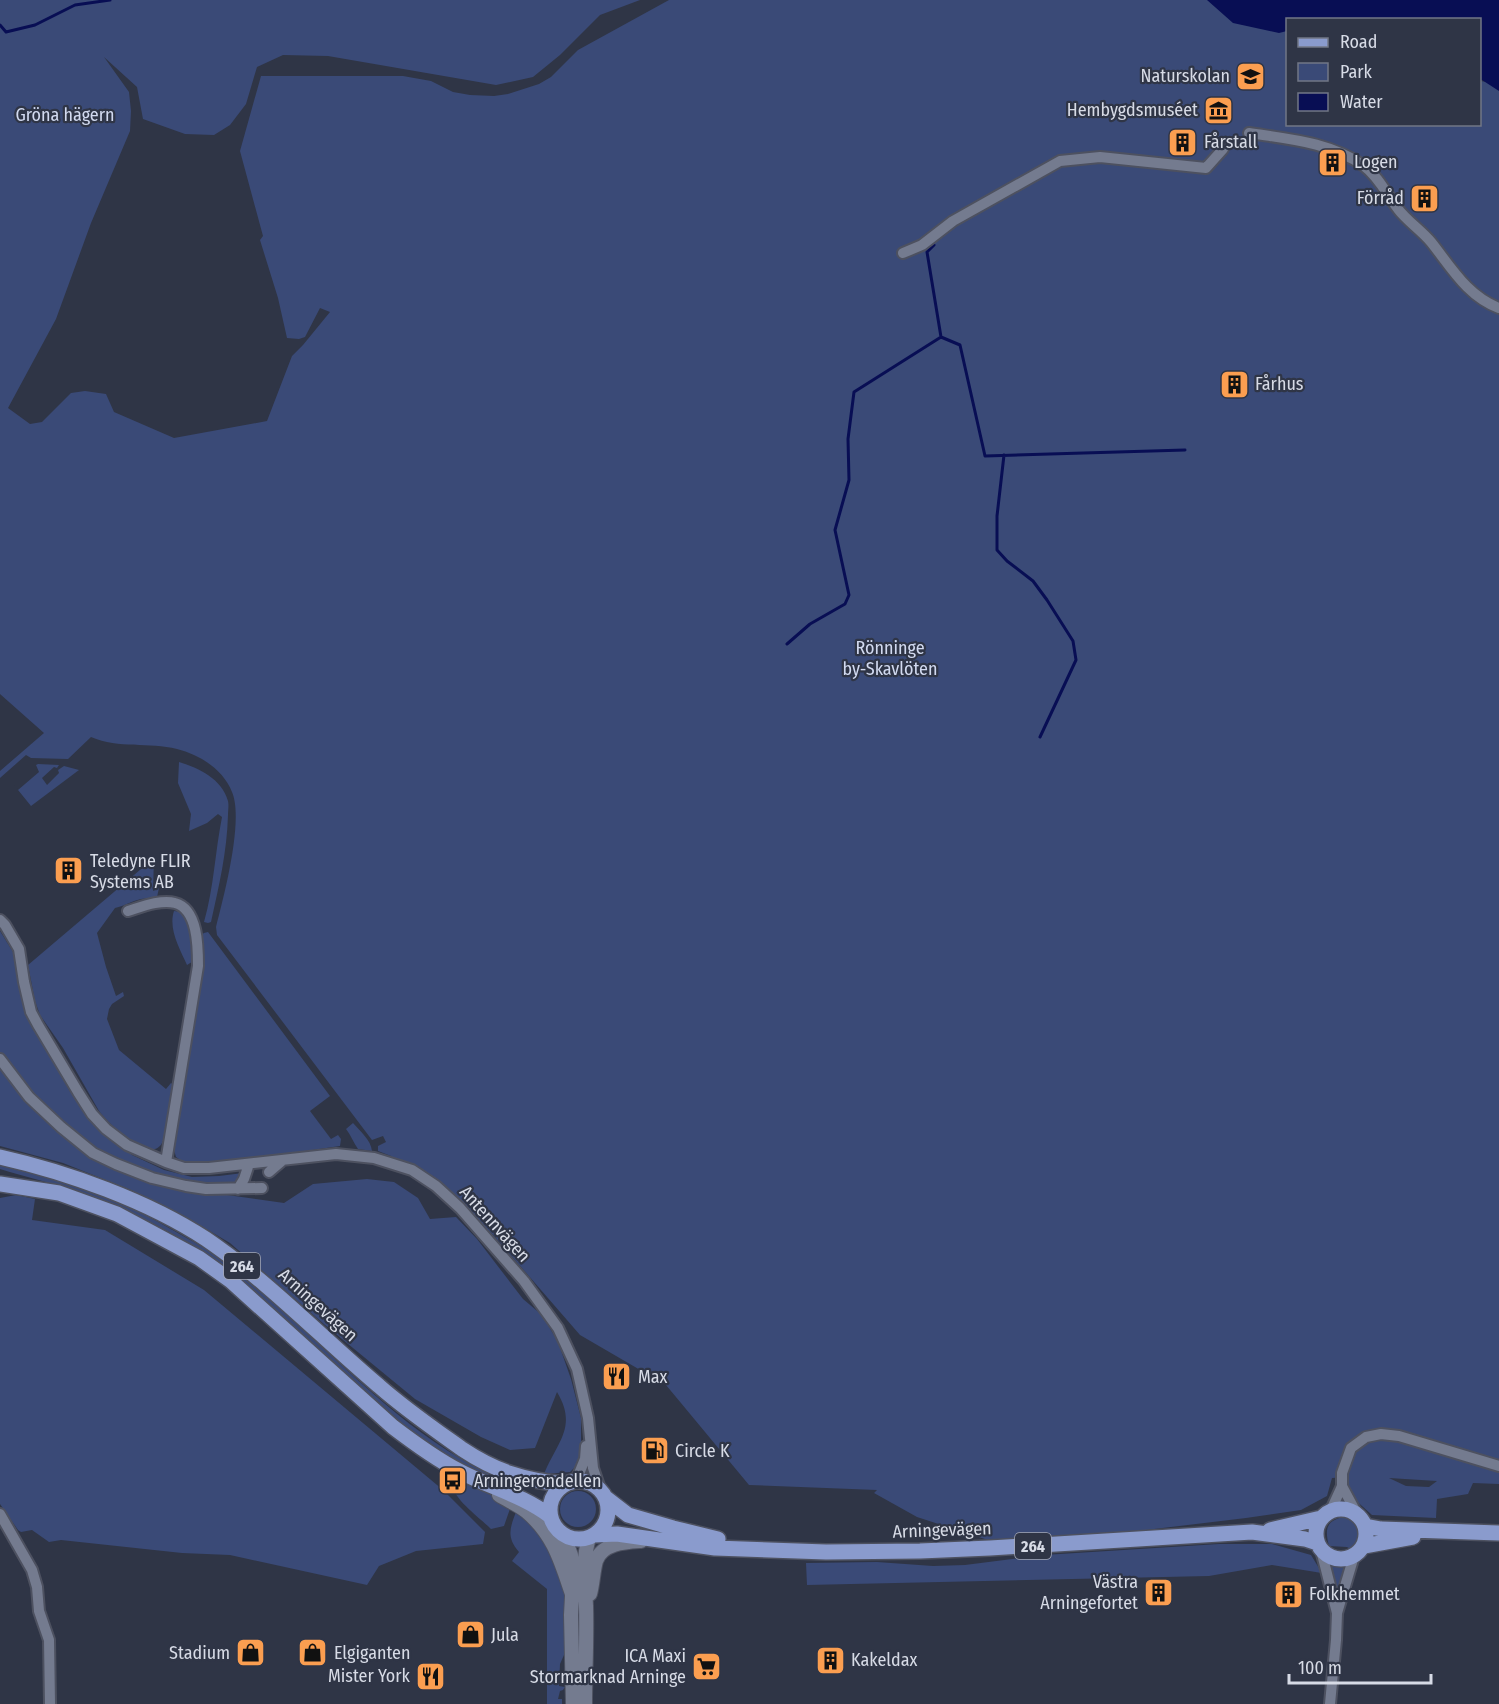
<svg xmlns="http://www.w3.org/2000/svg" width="1499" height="1704" viewBox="0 0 1499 1704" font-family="'Fira Sans Condensed',sans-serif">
<rect width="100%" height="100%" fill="#2f3546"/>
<path fill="#3a4a77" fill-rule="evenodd" d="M0 0H640L600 15 560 55 533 77 496 85 328 56 283 55 257 67 246 104 230 125 214 135 185 134 143 119 137 87 104 57 129 92 131 111 130 131 91 223 56 319 8 408 30 424 42 422 71 393 85 391 106 394 114 412 174 438 267 421 292 356 303 345 330 312 320 308 305 337 299 339 287 338 278 298 260 240 263 236 240 151 261 76H403L431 81 453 92 470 95 494 96 508 94 539 84 551 77 578 50 669 0H1231L1253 27H1287L1288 124H1480V81L1499 84V1484L1473 1483 1468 1494 1437 1499 1436 1518 1372 1515 1352 1497 1347 1477 1332 1478 1327 1496 1301 1510 1246 1518 1146 1530 991 1541 917 1517 874 1493 877 1490 749 1485 666 1385 580 1335 495 1237 449 1190 416 1166 404 1167 391 1156 378 1151V1146L386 1142 383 1136 372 1140 217 935 216 927C224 896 244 820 232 792 223 769 200 755 177 749 149 742 119 749 91 737L68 759 31 758 26 755 0 778V771L44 733 0 694ZM1389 1478 1437 1481 1429 1487 1406 1486Z
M179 762C199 768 222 779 228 801 229 805 228 811 228 815 227 852 219 886 211 922L208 923 204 922C214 887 215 852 222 817L218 814 207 823 189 831 191 814 178 783Z
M38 764 59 765 57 768 54 767 42 778 47 785 59 773 58 770 64 766 79 770 31 806 14 785 18 790 39 772 36 765Z
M154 858 153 891 159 888 157 897C152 898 146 898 141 899 131 901 125 906 115 908L97 933 106 967 116 996 123 992 124 996 112 1004 109 1009 107 1019 119 1050 166 1089 171 1083 175 1086V1091L163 1141C152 1168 108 1123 99 1111L63 1048 40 1015 35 1001 28 965Z
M174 911 181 912 191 927 195 960 187 965C180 949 168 929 174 911Z
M0 931 13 952 24 1008 69 1090 95 1126 132 1155 164 1170 192 1177 219 1176 243 1173 232 1186C182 1188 132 1167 85 1152L184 1189 284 1203 313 1184 367 1179 394 1182 418 1198 430 1219 456 1217 477 1239 523 1299 542 1315 558 1342 571 1379 581 1418V1452L577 1465 570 1472 544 1474C557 1442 578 1427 557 1392L535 1448 510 1450 481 1437 415 1399 325 1325 230 1243 208 1230 131 1190 63 1163 0 1146Z
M208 932 330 1096 310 1111 331 1139 338 1135 341 1139 340 1146 215 1164 183 1162 176 1157 174 1150 202 968 200 936 204 933Z
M353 1123C360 1131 371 1140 372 1151L358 1149C353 1142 351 1135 346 1129Z
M0 1163C27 1171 56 1177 83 1187 118 1200 152 1218 185 1237 195 1243 206 1248 216 1255 298 1315 362 1396 448 1451 468 1463 490 1476 513 1483L510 1489C481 1474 450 1460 423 1440 343 1382 279 1305 197 1249 165 1227 116 1205 79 1192 53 1183 26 1177 0 1169Z
M16 1195 35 1199 32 1220 105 1230 204 1290 443 1490 485 1532 483 1544 416 1551 379 1566 367 1585 230 1555 182 1553 61 1540 49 1542 32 1530 21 1532 18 1530 0 1504V1198Z
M460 1482 484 1491 511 1506 504 1526 491 1529C478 1516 455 1501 451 1483L456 1485Z
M560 1509a18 18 0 1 1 36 0a18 18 0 1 1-36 0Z
M517 1509 533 1521 560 1568 564 1592 565 1629 564 1655 560 1664 559 1686 565 1687 563 1690 560 1691 558 1699H562V1704H547V1589L512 1561 519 1552C505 1536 511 1526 517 1509Z
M1347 1516C1361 1523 1368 1540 1352 1550L1347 1547 1329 1546C1324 1527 1327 1520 1347 1516Z
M1219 1544H1272L1311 1555 1322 1573 1272 1565 1209 1576 807 1585 806 1563 877 1562 933 1566 965 1565 1044 1555Z
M1329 1563 1343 1565 1345 1567 1339 1600Z"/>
<path fill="#080e54" d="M1207 0H1499V91L1482 80H1480V20H1288L1287 31 1279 33 1233 23Z"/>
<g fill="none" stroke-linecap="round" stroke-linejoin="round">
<path stroke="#080e54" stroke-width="3" d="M0 25 6 32 35 25 75 5 110 0
M941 337 960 345 985 456 1185 450
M1004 455 997 516V550L1007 561 1033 581 1047 600 1073 641 1076 660 1040 737
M787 644 810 624 845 604 849 595 835 530 849 480 848 439 854 392 941 337 927 252 934 245"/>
<defs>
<path id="minor" d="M1249 133C1288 139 1330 142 1364 166 1379 177 1387 195 1398 209 1407 221 1421 230 1431 242 1451 267 1467 296 1499 308
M903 253 922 245 953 221 1060 161 1100 157 1206 168 1223 149
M128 911C141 907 161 899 175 903 198 909 198 947 198 966L166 1162
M0 920 5 925 19 949 24 982 31 1012 38 1025 78 1092 92 1114 106 1129 127 1145 166 1162 184 1168H209L336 1154 374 1158 412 1170 436 1186 460 1208 524 1281 558 1328 577 1369 588 1418 593 1468 600 1489
M0 1059 29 1097 61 1127 93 1153 116 1164 152 1178 186 1186 206 1189 262 1188
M269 1172 283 1160
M238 1189 244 1179 249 1164
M576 1481 585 1459 586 1446
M1342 1486 1357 1514
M1331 1510 1342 1486V1473L1351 1448 1366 1437 1381 1434 1399 1436 1499 1466
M0 1514 32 1570 37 1587 39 1611 49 1640 50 1704
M1321 1550 1337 1613
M1330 1704 1336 1640 1337 1613 1354 1556"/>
<path id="tertiary" d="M499 1495C508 1501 519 1505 527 1512 554 1535 561 1562 572 1594
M563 1534 571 1555 573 1578 571 1615 573 1704
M590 1594C593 1583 593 1572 596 1561 602 1543 626 1542 641 1541
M585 1704C585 1672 587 1639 586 1606 585 1582 582 1561 589 1538"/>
<path id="primary" d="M0 1157C67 1172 148 1201 206 1239 269 1282 321 1337 379 1386 405 1409 434 1429 462 1449 495 1471 525 1481 565 1484
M0 1184 59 1193 117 1214 199 1258 231 1281 393 1427C414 1443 436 1459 459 1471 489 1487 522 1495 550 1516
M550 1510a29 29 0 1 1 58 0a29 29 0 1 1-58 0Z
M606 1498 628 1515 673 1528 718 1539
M1316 1534a25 25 0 1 1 50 0a25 25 0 1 1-50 0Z
M1365 1526 1381 1529 1499 1533
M1270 1530 1321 1518
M594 1535 617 1534 715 1548 826 1552 920 1551 990 1548 1252 1532 1305 1539 1317 1543
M1364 1546 1413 1537"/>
</defs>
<use href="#minor" stroke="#4d5160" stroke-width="14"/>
<use href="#tertiary" stroke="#4d5160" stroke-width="16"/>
<use href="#primary" stroke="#4d5160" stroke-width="18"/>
<use href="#minor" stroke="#747b8f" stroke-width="10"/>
<use href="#tertiary" stroke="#747b8f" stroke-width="14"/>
<use href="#primary" stroke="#8a9bcd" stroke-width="15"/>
</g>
<defs>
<symbol id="school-square" viewBox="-11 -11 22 22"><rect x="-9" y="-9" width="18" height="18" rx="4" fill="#fb9e50" stroke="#2f3546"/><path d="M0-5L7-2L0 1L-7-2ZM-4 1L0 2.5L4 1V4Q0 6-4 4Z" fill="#111"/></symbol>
<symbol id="museum-square" viewBox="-11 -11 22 22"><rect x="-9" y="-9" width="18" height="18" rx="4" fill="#fb9e50" stroke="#2f3546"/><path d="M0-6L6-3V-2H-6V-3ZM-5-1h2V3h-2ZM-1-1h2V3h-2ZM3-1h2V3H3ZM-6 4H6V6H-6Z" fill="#111"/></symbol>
<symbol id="building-square" viewBox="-11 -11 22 22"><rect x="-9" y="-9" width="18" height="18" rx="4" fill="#fb9e50" stroke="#2f3546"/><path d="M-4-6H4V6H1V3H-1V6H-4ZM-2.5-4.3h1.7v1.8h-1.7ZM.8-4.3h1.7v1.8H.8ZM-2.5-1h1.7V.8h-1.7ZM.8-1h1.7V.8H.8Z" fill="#111"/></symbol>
<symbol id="restaurant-square" viewBox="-11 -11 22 22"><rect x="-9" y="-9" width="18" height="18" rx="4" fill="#fb9e50" stroke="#2f3546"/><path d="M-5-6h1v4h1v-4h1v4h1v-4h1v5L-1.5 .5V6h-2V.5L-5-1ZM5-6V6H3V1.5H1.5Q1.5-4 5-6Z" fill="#111"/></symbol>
<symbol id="fuel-square" viewBox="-11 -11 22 22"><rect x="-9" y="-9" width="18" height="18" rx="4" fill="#fb9e50" stroke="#2f3546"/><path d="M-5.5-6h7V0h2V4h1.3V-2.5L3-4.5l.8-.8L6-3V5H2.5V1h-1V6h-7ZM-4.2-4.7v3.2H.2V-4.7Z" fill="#111"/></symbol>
<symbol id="bus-square" viewBox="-11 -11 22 22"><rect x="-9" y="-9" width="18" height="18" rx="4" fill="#fb9e50" stroke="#2f3546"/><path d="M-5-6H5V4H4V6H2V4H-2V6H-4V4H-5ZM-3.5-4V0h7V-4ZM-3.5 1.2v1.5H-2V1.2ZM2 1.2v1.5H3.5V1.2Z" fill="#111"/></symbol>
<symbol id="shop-square" viewBox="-11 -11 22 22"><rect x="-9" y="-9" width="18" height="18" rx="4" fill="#fb9e50" stroke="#2f3546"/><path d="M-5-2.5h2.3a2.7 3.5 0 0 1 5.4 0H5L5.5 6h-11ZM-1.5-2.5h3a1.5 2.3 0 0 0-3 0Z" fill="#111"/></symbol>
<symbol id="supermarket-square" viewBox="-11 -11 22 22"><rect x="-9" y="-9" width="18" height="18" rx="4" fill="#fb9e50" stroke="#2f3546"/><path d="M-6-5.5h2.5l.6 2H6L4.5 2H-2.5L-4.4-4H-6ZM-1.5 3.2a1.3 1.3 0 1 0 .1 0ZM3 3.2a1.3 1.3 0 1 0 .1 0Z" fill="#111"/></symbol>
</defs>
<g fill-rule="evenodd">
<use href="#school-square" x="1234" y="60" width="33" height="33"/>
<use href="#museum-square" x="1202" y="94" width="33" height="33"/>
<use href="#building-square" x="1166" y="126" width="33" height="33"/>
<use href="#building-square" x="1316" y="146" width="33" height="33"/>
<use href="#building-square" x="1408" y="182" width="33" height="33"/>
<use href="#building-square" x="1218" y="368" width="33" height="33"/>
<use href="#building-square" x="52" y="854" width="33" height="33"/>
<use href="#restaurant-square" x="600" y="1360" width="33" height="33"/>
<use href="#fuel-square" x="638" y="1434" width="33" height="33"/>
<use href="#bus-square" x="436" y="1464" width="33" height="33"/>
<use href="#building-square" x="1142" y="1576" width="33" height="33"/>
<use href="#building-square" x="1272" y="1578" width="33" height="33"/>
<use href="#shop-square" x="454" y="1618" width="33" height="33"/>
<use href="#shop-square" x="234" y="1636" width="33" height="33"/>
<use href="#shop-square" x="296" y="1636" width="33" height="33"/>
<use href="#building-square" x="814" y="1644" width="33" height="33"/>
<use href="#supermarket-square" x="690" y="1650" width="33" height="33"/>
<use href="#restaurant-square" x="414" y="1660" width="33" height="33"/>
</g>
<g text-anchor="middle" stroke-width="4.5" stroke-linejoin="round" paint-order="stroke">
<g fill="#2f3546" stroke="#a5a9b6" stroke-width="1.5">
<rect x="224" y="1253" width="36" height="26" rx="4.5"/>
<rect x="1015" y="1533" width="36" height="26" rx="4.5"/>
</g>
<g font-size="16" font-weight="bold" fill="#d7dbe6">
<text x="242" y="1272">264</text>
<text x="1033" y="1552">264</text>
</g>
<g font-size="18" fill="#d7dbe6" stroke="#2f3546" text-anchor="start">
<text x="1230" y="82" text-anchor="end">Naturskolan</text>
<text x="1198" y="116" text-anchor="end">Hembygdsmuséet</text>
<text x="1204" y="148">Fårstall</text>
<text x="1354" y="168">Logen</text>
<text x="1404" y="204" text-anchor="end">Förråd</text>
<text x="1255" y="390">Fårhus</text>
<text x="90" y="867">Teledyne FLIR<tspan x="90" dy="21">Systems AB</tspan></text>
<text x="638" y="1383">Max</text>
<text x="675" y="1457">Circle K</text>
<text x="474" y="1487">Arningerondellen</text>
<text x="1138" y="1588" text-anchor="end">Västra<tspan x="1138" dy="21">Arningefortet</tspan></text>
<text x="1309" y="1600">Folkhemmet</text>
<text x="491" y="1641">Jula</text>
<text x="230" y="1659" text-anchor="end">Stadium</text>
<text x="334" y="1659">Elgiganten</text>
<text x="686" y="1662" text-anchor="end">ICA Maxi<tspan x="686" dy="21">Stormarknad Arninge</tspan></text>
<text x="851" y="1666">Kakeldax</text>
<text x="410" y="1682" text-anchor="end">Mister York</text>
</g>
<g font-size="18" fill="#d2daf0" stroke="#2f3546">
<text x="65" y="121">Gröna hägern</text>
<text x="890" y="654">Rönninge<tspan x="890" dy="21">by-Skavlöten</tspan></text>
</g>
<g font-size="18" fill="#d7dbe6" stroke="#2f3546">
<text transform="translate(495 1224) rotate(48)" y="6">Antennvägen</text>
<text transform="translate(318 1305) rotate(42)" y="6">Arningevägen</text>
<text transform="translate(942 1530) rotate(-2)" y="6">Arningevägen</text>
</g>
</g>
<rect x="1286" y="18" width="195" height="108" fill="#2f3546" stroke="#727786" stroke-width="1.5"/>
<rect x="1298" y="38" width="30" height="9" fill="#8a9bcd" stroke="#727786" stroke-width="1.5"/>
<text x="1340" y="48" font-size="18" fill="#d7dbe6">Road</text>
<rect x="1298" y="63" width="30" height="18" fill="#3a4a77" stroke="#727786" stroke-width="1.5"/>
<text x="1340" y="78" font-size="18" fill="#d7dbe6">Park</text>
<rect x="1298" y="93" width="30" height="18" fill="#080e54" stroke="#727786" stroke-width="1.5"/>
<text x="1340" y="108" font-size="18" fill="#d7dbe6">Water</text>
<path d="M1289 1674v9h142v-9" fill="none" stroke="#d7dbe6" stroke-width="3"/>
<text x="1298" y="1674" font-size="18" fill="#d7dbe6" stroke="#2f3546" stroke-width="4.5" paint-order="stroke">100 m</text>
</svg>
